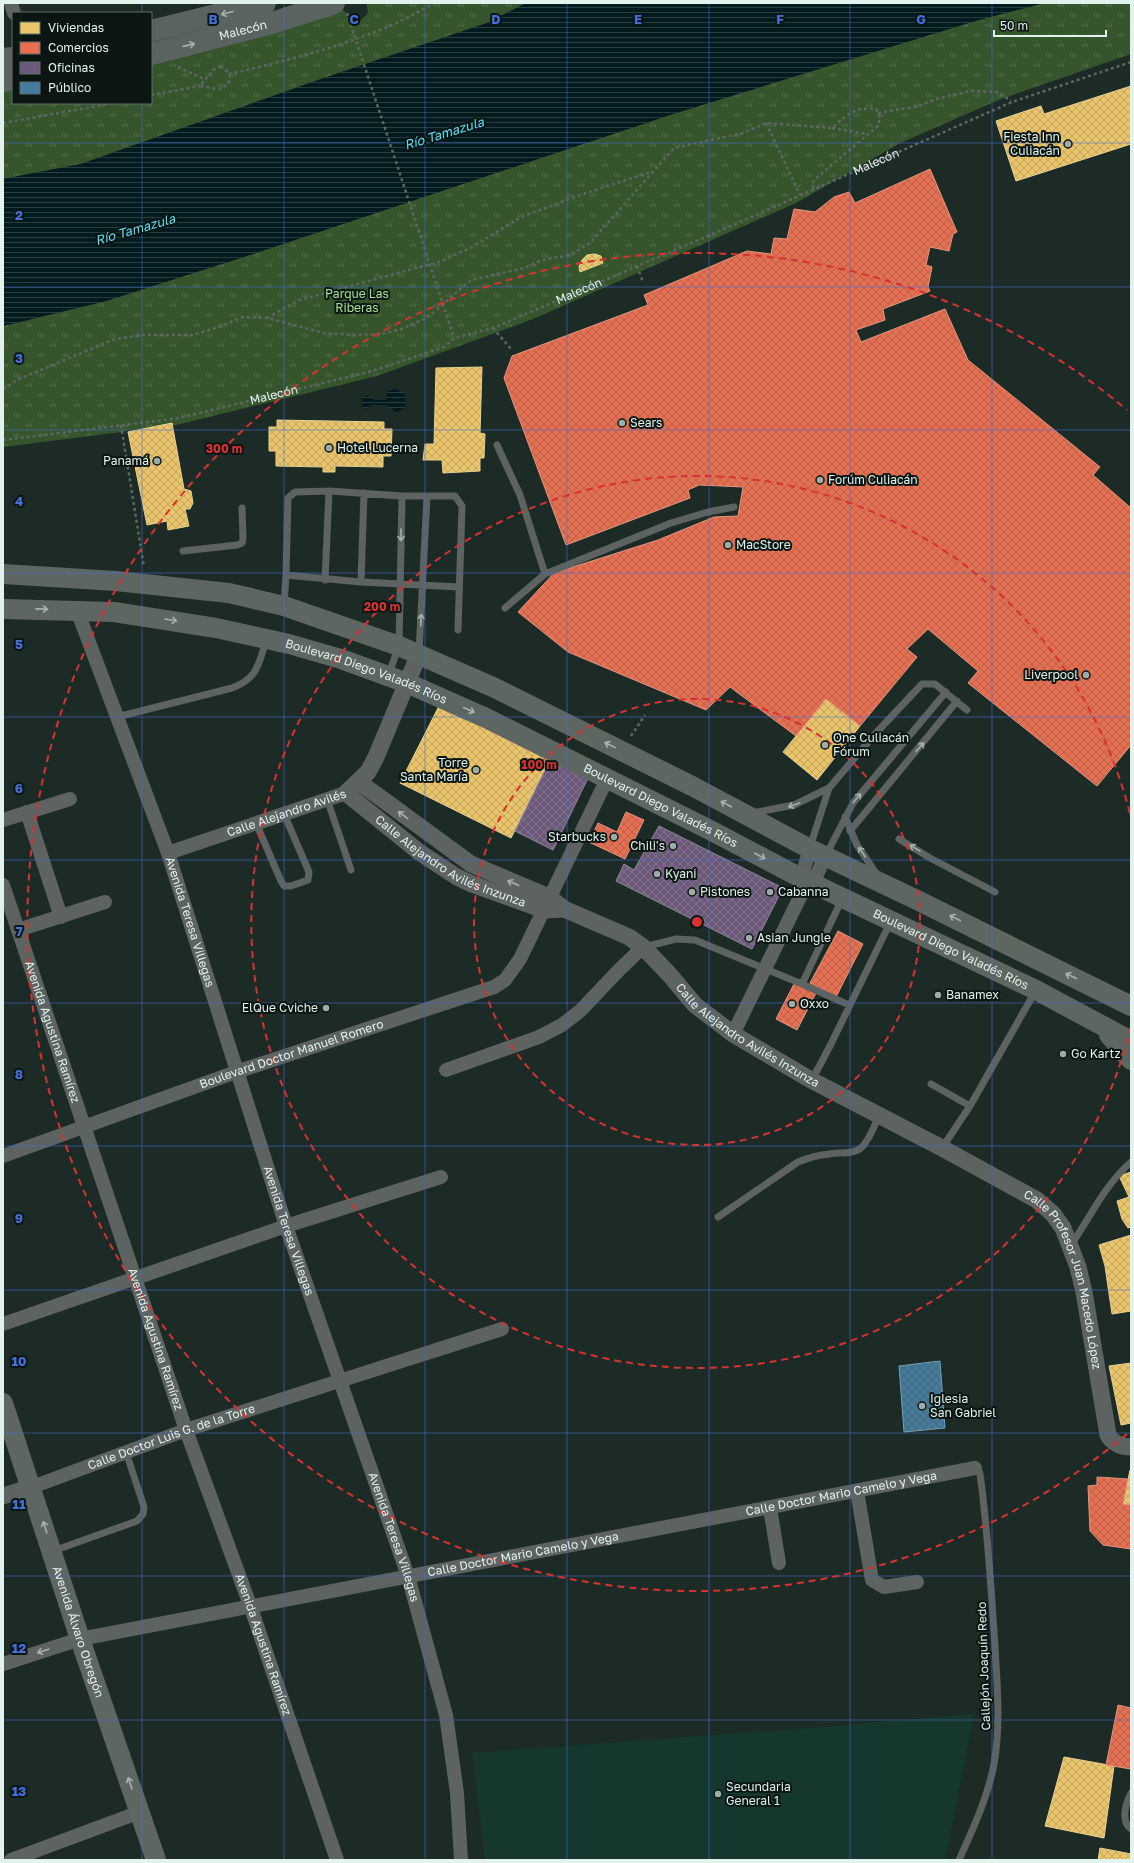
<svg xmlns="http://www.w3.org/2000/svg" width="1134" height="1863" viewBox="0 0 1134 1863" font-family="'Golos Text',sans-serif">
<defs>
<pattern id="park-tufts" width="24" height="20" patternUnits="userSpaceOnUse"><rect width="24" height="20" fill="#37552c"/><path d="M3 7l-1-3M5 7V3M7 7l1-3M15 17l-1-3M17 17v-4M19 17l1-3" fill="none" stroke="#546e4b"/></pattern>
<pattern id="water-rules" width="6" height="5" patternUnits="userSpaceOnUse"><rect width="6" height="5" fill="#031b1f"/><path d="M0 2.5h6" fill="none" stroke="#273d40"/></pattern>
<pattern id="homes-cross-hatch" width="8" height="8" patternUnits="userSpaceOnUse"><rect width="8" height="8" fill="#e9c46a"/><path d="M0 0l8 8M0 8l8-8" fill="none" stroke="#c0a561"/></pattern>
<pattern id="shops-cross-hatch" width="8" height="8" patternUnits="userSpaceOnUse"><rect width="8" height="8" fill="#e76f51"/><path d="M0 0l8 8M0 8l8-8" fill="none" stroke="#b6644e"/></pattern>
<pattern id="offices-cross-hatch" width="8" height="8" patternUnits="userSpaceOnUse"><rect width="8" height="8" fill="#6d597a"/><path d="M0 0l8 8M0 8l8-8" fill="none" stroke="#82718d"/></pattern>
<pattern id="public-cross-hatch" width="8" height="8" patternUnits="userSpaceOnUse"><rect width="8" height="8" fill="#457b9d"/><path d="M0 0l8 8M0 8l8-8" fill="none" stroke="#456476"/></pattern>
</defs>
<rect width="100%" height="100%" fill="#1d2b27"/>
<path fill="#15372e" d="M974 1714 945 1860H485L472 1753 823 1727Z"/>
<path fill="url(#park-tufts)" d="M367 3H526L487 23 318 80 81 164 3 179V88L13 87V103H151V61L283 30 344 10 349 19 360 21 368 13Z
M1044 3H1131V54L1001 99 898 144 796 203 533 319 377 376 176 425 3 447V326L106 301 256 253 673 114 975 21Z"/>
<path fill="url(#water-rules)" d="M526 3H1044L975 21 673 114 256 253 106 301 3 326V179L81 164 318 80 487 23Z
M395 388 401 392H404L407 402 404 408 396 413 391 408H387L386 405H370L368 409 363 408 361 398 367 395 370 397H373L374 400H386L387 391H390Z"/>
<path fill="url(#homes-cross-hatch)" stroke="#e7d291" d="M1131 86V144L1016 181 996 121 1041 106 1044 114Z
M595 254 601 256 603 263 580 272 579 267 582 260 587 255Z
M482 367 480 433 485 434 484 458H480V471L443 473 442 460H423L425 444H434L436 368Z
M277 420 384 422V429H392L391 456H383V467L335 466V472H323V467L276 466V451H269V427H277Z
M172 423 184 489 191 491 193 503 190 509H185L189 526 168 530 167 521 147 525 128 432Z
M826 699 860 726 817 780 783 752Z
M441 702 552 756 511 838 400 783Z
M1131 1172V1227L1128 1228 1122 1219 1117 1201 1129 1197 1119 1176Z
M1131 1235V1311L1112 1314 1105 1266 1099 1245Z
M1131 1363V1423L1121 1425 1109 1366Z
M1130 1470H1131V1505L1123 1504Z
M1064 1757 1114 1766 1104 1838 1045 1826Z
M1100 1848 1131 1854V1860H1098Z"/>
<path fill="url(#shops-cross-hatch)" stroke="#e69680" d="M930 169 957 232 953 234 949 251 930 247 926 265 932 267 928 287 930 291 883 309 885 320 856 330 861 342 945 309 968 360 1100 467 1093 475 1131 508V745L1097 786 968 683 978 671 928 629 907 649 917 657 860 726 826 699 796 736 730 687 706 710 568 652 518 612 554 573 658 540 714 517 738 516 743 487 699 485 688 490 690 498 566 545 504 378 512 356 648 305 644 295 747 251 771 254 774 238 787 239 794 209 815 212 834 197 849 192 855 203Z
M626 812 644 820 625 859 589 842 598 823 617 832Z
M838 931 863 944 836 997 810 983Z
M795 982 816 993 797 1030 776 1019Z
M1097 1477 1128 1479 1123 1504 1131 1505V1549L1103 1545 1090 1531 1088 1486 1097 1485Z
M1118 1705 1131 1708V1769L1106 1765Z"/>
<path fill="url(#offices-cross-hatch)" stroke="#90879c" d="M552 756 590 774 553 850 515 831Z
M659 826 783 888 752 949 616 881 624 864 634 870Z"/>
<path fill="url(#public-cross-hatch)" stroke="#749fb5" d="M940 1361 945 1428 904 1432 899 1366Z"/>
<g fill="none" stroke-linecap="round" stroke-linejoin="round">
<g stroke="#5e6663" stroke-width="2.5" stroke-dasharray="3 3" stroke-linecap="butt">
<path d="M347 13 454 338"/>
<path d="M178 67 204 79"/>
<path d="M220 67C229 70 233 78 227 85L219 89 200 86 213 70Z"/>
<path d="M229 74C282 62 344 46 394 24 408 18 421 10 434 3"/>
<path d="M151 95 200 86"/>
<path d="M878 113 919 106 936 99 971 91 998 92 1011 101"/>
<path d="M3 123 114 103"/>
<path d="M766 123 800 195"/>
<path d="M832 128 868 134"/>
<path d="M637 266 643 282"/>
<path d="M267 318 299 300 442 261 474 246 521 217 583 194 651 172"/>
<path d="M493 328 511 349"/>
<path d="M3 389 19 379 115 339 142 335H193L219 327 243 317 267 318 324 333 354 335 382 334 401 329 427 318 471 280 524 268 542 260 570 255 590 243 674 148 743 133 766 123 832 128C846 115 856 106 876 109L880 117 878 126 815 179 812 184 814 189"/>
<path d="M121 425 144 567"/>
<path id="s1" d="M3 440 179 418 372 371 444 347 454 338 493 328 724 229 1012 102 1131 62"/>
<path d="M631 736 645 715"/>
</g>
<path stroke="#5d6360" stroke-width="7" d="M497 445 520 495 545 574
M183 551 237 545 242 543 243 538 242 508
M325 580 329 491
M361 582 364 493
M284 605 286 575
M505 608 545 574 671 523 708 512 734 507
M458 630 462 506 455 496H402L329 491 295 492 288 498 286 575 361 582 459 587
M419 652 427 496
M388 676 399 646 402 496
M117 717 232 688C258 678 258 665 266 641
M327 799 351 870
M752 813 794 805 829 788
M845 817 857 845 878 876
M256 823 281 881 284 886H291L308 880 309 872 284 814
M850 831 957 701
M899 839 930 858 995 892
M810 847 829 788 876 733 922 684H935L967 710
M826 855 853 803 946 692
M644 947 676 939 695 940 802 984 849 1005
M802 984 842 899
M812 1080 831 1044 890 923
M931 1084 970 1106
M942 1148 970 1106 1036 990
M718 1217 798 1162C808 1158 818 1155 829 1154 839 1152 854 1155 862 1147 870 1139 874 1126 879 1116
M1071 1245C1091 1216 1104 1186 1131 1162
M53 1551 137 1521 143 1514 144 1507 126 1452
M1131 1793C1126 1803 1120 1821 1131 1829
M959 1860C973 1829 988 1797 994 1764 1001 1724 997 1685 995 1646 991 1589 988 1531 980 1474L979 1471 975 1468"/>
<g stroke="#5d6360" stroke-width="14">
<path d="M11 3 14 13"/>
<path id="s2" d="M77 610 168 853 286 1226 408 1576 446 1715 457 1793 461 1860"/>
<path d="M27 812 61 917"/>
<path d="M3 820 70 799"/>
<path id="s3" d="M168 853 346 793"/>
<path id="s4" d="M3 885 186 1430 250 1605 337 1860"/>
<path d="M802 887 801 878 810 849"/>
<path d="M18 930 105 902"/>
<path d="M733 1034 802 893 813 883 825 857"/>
<path d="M446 1070 539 1037 562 1025 580 1011 620 969 643 947"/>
<path id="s5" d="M3 1156 236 1072 494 987 505 980 520 959 607 779"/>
<path d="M3 1324 286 1226 441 1177"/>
<path id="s6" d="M32 1487 186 1430 502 1329"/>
<path d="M857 1491 872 1580 884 1587 917 1582"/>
<path d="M770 1508 779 1563"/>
<path id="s7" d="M3 1664 80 1639 975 1468"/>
<path d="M11 1860 140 1812"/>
</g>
<g stroke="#5d6360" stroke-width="17">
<path id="s8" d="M419 654 376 757 368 772 346 793 419 852 457 877 472 884 544 910 564 909"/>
<path id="s9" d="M359 782 471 864 549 897 564 909 629 937 643 947 669 974 695 1005 733 1034 811 1080 942 1148 1037 1200 1053 1214 1063 1228 1078 1267 1084 1292 1108 1435C1112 1443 1122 1447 1131 1447"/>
<path d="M3 1496 32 1487"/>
</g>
<g stroke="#5e6662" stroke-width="20">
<path d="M3 574 116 581 229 593 284 606 399 646 495 688 692 786 810 849 919 901 1131 1006"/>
<path id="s10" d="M3 609 114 612 216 628 289 644 341 659 407 683 486 718 710 830 801 878 1036 990 1131 1041"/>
<path d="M1109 1035 1131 1060"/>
<path id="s11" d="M3 1403 80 1639 156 1860"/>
</g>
<g stroke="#5a6360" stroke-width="22">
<path d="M151 31 265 3"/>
<path id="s12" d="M151 54 272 23 334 3"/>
<path d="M3 59 13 58"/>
<path d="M3 81 13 79"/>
</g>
</g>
<defs><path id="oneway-shaft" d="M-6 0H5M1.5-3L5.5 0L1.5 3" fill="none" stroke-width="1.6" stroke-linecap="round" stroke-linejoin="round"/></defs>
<g stroke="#a5b2ae">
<use href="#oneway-shaft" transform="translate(227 13) rotate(165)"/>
<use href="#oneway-shaft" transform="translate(189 45) rotate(-13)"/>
</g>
<g stroke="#a6b2ae">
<use href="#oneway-shaft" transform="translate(401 535) rotate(90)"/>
<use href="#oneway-shaft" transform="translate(421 620) rotate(-87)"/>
<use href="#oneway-shaft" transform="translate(920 747) rotate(-50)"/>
<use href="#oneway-shaft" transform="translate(857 798) rotate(-51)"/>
<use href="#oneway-shaft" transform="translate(794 805) rotate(160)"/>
<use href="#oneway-shaft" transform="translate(403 815) rotate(-143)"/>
<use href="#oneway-shaft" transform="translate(915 848) rotate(-148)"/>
<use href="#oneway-shaft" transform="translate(862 852) rotate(-124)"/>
<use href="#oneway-shaft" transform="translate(513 883) rotate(-157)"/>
<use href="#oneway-shaft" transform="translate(43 1651) rotate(162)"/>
</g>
<g stroke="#a7b3ae">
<use href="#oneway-shaft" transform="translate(42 609) rotate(1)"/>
<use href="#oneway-shaft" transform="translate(171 620) rotate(9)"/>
<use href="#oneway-shaft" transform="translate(469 710) rotate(24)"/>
<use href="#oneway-shaft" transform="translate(610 745) rotate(-154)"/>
<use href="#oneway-shaft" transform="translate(726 804) rotate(-152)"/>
<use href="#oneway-shaft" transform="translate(760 856) rotate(28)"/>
<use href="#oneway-shaft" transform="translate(955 918) rotate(-154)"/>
<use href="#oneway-shaft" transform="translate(1071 976) rotate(-155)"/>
<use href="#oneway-shaft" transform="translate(45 1527) rotate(-108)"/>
<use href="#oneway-shaft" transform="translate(130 1783) rotate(-109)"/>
</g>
<path fill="none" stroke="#446fdc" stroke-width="1" stroke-opacity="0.55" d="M142 3V13M284 3V1860M425 3V1860M567 3V1860M709 3V1860M850 3V1860M992 3V1860M142 103V1860M3 143H1131M3 287H1131M3 430H1131M3 573H1131M3 717H1131M3 860H1131M3 1003H1131M3 1146H1131M3 1290H1131M3 1433H1131M3 1576H1131M3 1720H1131"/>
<g fill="none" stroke="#d73232" stroke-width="2" stroke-dasharray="7 5">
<circle cx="697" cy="922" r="223"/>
<path d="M1131 1026A446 446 0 1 1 1131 818"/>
<path d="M1127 1434A669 669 0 1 1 1127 410"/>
</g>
<g fill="#9daca8" stroke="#0b1613" stroke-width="1.5">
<circle cx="1068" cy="144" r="4"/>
<circle cx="622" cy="423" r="4"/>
<circle cx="329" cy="448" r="4"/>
<circle cx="157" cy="461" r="4"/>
<circle cx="820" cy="480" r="4"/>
<circle cx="728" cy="545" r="4"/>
<circle cx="1086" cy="675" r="4"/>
<circle cx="825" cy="745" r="4"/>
<circle cx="476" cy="770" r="4"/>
<circle cx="614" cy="837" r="4"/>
<circle cx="673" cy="846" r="4"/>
<circle cx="657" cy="874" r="4"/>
<circle cx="692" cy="892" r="4"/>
<circle cx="770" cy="892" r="4"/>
<circle cx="749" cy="938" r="4"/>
<circle cx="938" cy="995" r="4"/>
<circle cx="792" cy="1004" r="4"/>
<circle cx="326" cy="1008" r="4"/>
<circle cx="1063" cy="1054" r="4"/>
<circle cx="922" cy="1406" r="4"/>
<circle cx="718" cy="1794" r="4"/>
</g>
<g text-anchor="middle" stroke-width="4" stroke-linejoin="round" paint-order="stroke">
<g font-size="12" fill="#e2f2ed" stroke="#0b1613">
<text dy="4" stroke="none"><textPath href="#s12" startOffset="95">Malecón</textPath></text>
<text dy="4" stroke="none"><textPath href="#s1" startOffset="923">Malecón</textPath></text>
<text dy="4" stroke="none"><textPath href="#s1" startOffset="599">Malecón</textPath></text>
<text dy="4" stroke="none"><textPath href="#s1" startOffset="275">Malecón</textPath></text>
<text dy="4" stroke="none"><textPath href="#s10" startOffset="371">Boulevard Diego Valadés Ríos</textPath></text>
<text dy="4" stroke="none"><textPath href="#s10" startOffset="695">Boulevard Diego Valadés Ríos</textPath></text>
<text dy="4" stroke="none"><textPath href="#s3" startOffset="125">Calle Alejandro Avilés</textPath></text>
<text dy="4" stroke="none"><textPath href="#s8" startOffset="285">Calle Alejandro Avilés Inzunza</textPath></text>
<text dy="4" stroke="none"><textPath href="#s2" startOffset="332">Avenida Teresa Villegas</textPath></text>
<text dy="4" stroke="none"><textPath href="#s10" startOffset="1019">Boulevard Diego Valadés Ríos</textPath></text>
<text dy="4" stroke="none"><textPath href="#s4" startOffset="155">Avenida Agustina Ramírez</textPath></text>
<text dy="4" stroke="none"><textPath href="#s9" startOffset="469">Calle Alejandro Avilés Inzunza</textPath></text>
<text dy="4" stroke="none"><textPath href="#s5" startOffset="306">Boulevard Doctor Manuel Romero</textPath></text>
<text dy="4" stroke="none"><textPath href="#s2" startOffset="656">Avenida Teresa Villegas</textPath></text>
<text dy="4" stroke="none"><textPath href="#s9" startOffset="888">Calle Profesor Juan Macedo López</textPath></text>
<text dy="4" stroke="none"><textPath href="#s4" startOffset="479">Avenida Agustina Ramírez</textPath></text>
<text dy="4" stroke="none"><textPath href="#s6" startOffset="148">Calle Doctor Luis G. de la Torre</textPath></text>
<text dy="4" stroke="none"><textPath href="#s7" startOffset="856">Calle Doctor Mario Camelo y Vega</textPath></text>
<text dy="4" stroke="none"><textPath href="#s2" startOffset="980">Avenida Teresa Villegas</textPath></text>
<text dy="4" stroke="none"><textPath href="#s7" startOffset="532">Calle Doctor Mario Camelo y Vega</textPath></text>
<text dy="4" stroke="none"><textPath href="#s11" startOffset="241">Avenida Álvaro Obregón</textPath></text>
<text dy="4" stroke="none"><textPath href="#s4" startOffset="803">Avenida Agustina Ramírez</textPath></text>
<text transform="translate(984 1666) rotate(-92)" y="4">Callejón Joaquín Redo</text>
</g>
<g font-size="12" fill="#e2f2ed" stroke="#0b1613" text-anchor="start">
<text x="1060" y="141" text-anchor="end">Fiesta Inn<tspan x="1060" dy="14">Culiacán</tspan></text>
<text x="630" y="427">Sears</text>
<text x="337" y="452">Hotel Lucerna</text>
<text x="149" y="465" text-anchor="end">Panamá</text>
<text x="828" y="484">Forúm Culiacán</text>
<text x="736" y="549">MacStore</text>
<text x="1078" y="679" text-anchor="end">Liverpool</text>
<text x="833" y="742">One Culiacán<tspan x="833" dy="14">Fórum</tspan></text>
<text x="468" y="767" text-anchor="end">Torre<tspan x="468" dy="14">Santa María</tspan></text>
<text x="606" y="841" text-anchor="end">Starbucks</text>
<text x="665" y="850" text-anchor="end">Chili's</text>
<text x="665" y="878">Kyani</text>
<text x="700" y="896">Pistones</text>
<text x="778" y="896">Cabanna</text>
<text x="757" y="942">Asian Jungle</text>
<text x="946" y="999">Banamex</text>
<text x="800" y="1008">Oxxo</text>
<text x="318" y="1012" text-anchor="end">ElQue Cviche</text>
<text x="1071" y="1058">Go Kartz</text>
<text x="930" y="1403">Iglesia<tspan x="930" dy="14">San Gabriel</tspan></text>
<text x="726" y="1791">Secundaria<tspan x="726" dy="14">General 1</tspan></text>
</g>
<g font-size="12" fill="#a9e093" stroke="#0b1613">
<text x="357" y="298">Parque Las<tspan x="357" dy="14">Riberas</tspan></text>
</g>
<g font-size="13" font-style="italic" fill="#5ce0f6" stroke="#0b1613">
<text transform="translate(444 133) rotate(-17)" y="5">Río Tamazula</text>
<text transform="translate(135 229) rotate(-16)" y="5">Río Tamazula</text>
</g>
</g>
<g font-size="13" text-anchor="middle" font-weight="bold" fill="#446fdc" stroke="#0b1613" stroke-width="4" stroke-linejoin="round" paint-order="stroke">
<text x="213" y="24">B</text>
<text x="354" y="24">C</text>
<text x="496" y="24">D</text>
<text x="638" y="24">E</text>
<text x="780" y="24">F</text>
<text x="921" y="24">G</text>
<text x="19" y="220">2</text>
<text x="19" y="363">3</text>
<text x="19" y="506">4</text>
<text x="19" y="649">5</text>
<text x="19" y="793">6</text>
<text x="19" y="936">7</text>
<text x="19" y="1079">8</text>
<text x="19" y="1223">9</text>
<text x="19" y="1366">10</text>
<text x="19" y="1509">11</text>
<text x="19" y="1653">12</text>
<text x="19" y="1796">13</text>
</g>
<circle cx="697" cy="922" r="6" fill="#d73232" stroke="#0b1613" stroke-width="2"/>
<g font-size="12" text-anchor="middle" font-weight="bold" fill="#d73232" stroke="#0b1613" stroke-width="4" stroke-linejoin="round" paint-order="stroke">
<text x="224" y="453">300 m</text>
<text x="382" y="611">200 m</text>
<text x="539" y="769">100 m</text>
</g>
<rect width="1134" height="1863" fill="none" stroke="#e2f2ed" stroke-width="8"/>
<rect x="12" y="12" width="140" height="92" fill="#0b1613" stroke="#616e6a"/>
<rect x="20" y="22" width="20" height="12" fill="#e9c46a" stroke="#616e6a"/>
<text x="48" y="32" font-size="12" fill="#e2f2ed">Viviendas</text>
<rect x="20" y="42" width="20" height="12" fill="#e76f51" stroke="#616e6a"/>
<text x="48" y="52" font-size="12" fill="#e2f2ed">Comercios</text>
<rect x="20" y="62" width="20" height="12" fill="#6d597a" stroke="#616e6a"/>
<text x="48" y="72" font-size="12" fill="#e2f2ed">Oficinas</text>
<rect x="20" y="82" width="20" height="12" fill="#457b9d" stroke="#616e6a"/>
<text x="48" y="92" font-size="12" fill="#e2f2ed">Público</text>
<path d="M994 30v6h112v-6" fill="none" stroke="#e2f2ed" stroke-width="2"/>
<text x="1000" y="30" font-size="12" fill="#e2f2ed" stroke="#0b1613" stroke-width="3" paint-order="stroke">50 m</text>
</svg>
